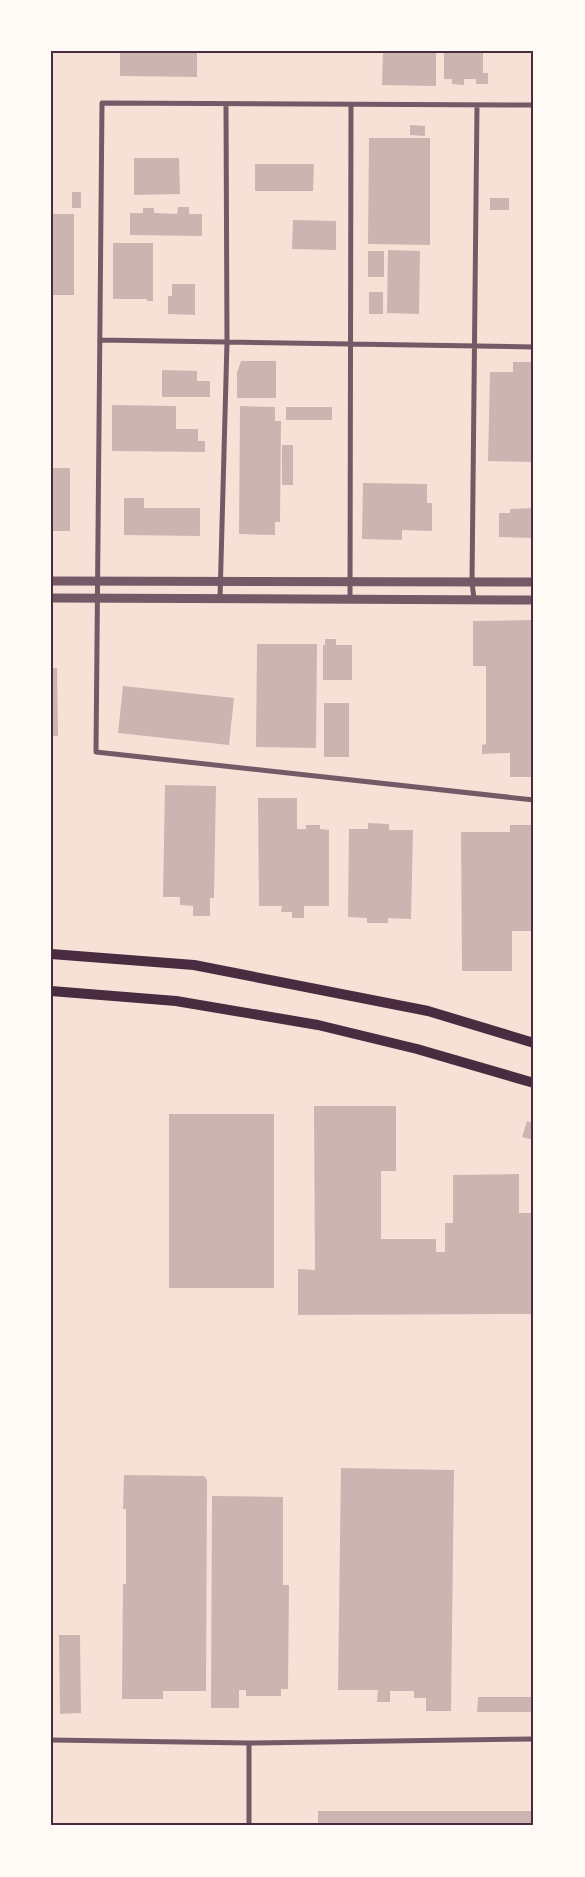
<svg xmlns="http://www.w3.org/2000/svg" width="585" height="1877" viewBox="0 0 585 1877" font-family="'Archivo Narrow',sans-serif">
<rect width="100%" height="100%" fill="#f7e1d7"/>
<path fill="#ccb4b1" d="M120 51H197V77L120 76Z
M383 51H436V86L382 85Z
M444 51H483V73H488V84H476V79H464V85L452 84V79H444Z
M410 125 425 126V136L410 135Z
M369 138H430V245L368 244Z
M134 158H179L180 194 134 195Z
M255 164H314L313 191H255Z
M72 192H81V208H72Z
M490 198H509V210H490Z
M178 207H189V214H202V236L130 235V213H143V208H154V213L177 214Z
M51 214H74V295H51Z
M293 220 336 221V250L292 249Z
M113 243H153V301H147V299H113Z
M388 250 420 251 419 314 387 313Z
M368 251H384V277H368Z
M172 284H195V315L168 314V296H172Z
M369 292H383V314H369Z
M241 361H276V398H237V373Z
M513 362H534V462L488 461 490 372H513Z
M162 370 197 371V381H210V397H162Z
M112 405 176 406V429H198V441H205V452L112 451Z
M240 406 275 407V421H281L280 522H275V535L239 534Z
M286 407H332V420H286Z
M282 445H293V485H282Z
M51 468H70V531H51Z
M363 483 427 484V503H432V531L402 530V540L362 539Z
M124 498H144V508H200V536L124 535Z
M534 508V538L499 537V513H510V509Z
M534 620V777H510V753L482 754V745L486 744V666H473V621Z
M325 639H336V645H352V680H323V645H325Z
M257 644H317L316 748 256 747Z
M51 668H57L58 736H51Z
M123 686 234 698 229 745 118 733Z
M324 703H349V757H324Z
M165 785 216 786 214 898H210V916H193V906L180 905V897H163Z
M258 798H297V829H306V825H320V829L329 830V906H304V918H292V912H281L282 906H259Z
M368 823 389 824V830H413L411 919 388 918V923H367V918L348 917 349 829H368Z
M510 825H534V931H512V971H462L461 832H510Z
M314 1106H396V1171H381V1239H436V1252H445V1223H453V1175L519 1174V1213H534V1314L298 1315V1269L315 1270Z
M169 1114H274V1288H169Z
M527 1121 534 1123V1140L522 1137Z
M341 1468 454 1470 451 1711H426V1698H414V1691H390V1702H377L378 1690H338Z
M124 1475 204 1476 207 1480 206 1691H163V1699H122L123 1584H126V1509H123Z
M212 1496 283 1497V1585H289L288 1689H281V1696H246V1690H239V1708H211Z
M59 1635H80L81 1713 60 1714Z
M478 1697H534V1712H477Z
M318 1811H534V1826H318Z
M51 1824H99V1826H51Z"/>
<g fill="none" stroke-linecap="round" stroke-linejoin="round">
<path stroke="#755966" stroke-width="5" d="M534 105 102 103 96 752 534 800
M100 340 534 347
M220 599 227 342 226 104
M350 599 351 104
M474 599 472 582 477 105
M51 1740 249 1743 534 1739
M249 1826V1743"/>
<path stroke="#755966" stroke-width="9" d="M51 581 534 582
M51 598 534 600"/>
<path stroke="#4a2c40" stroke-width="10" d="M51 954 194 965 428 1011 534 1043
M51 991 176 1001 318 1025 417 1049 534 1083"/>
</g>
<rect width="585" height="1877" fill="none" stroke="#fffaf5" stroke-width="105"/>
<rect x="52" y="52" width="480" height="1772" fill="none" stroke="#4a2c40" stroke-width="2"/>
</svg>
